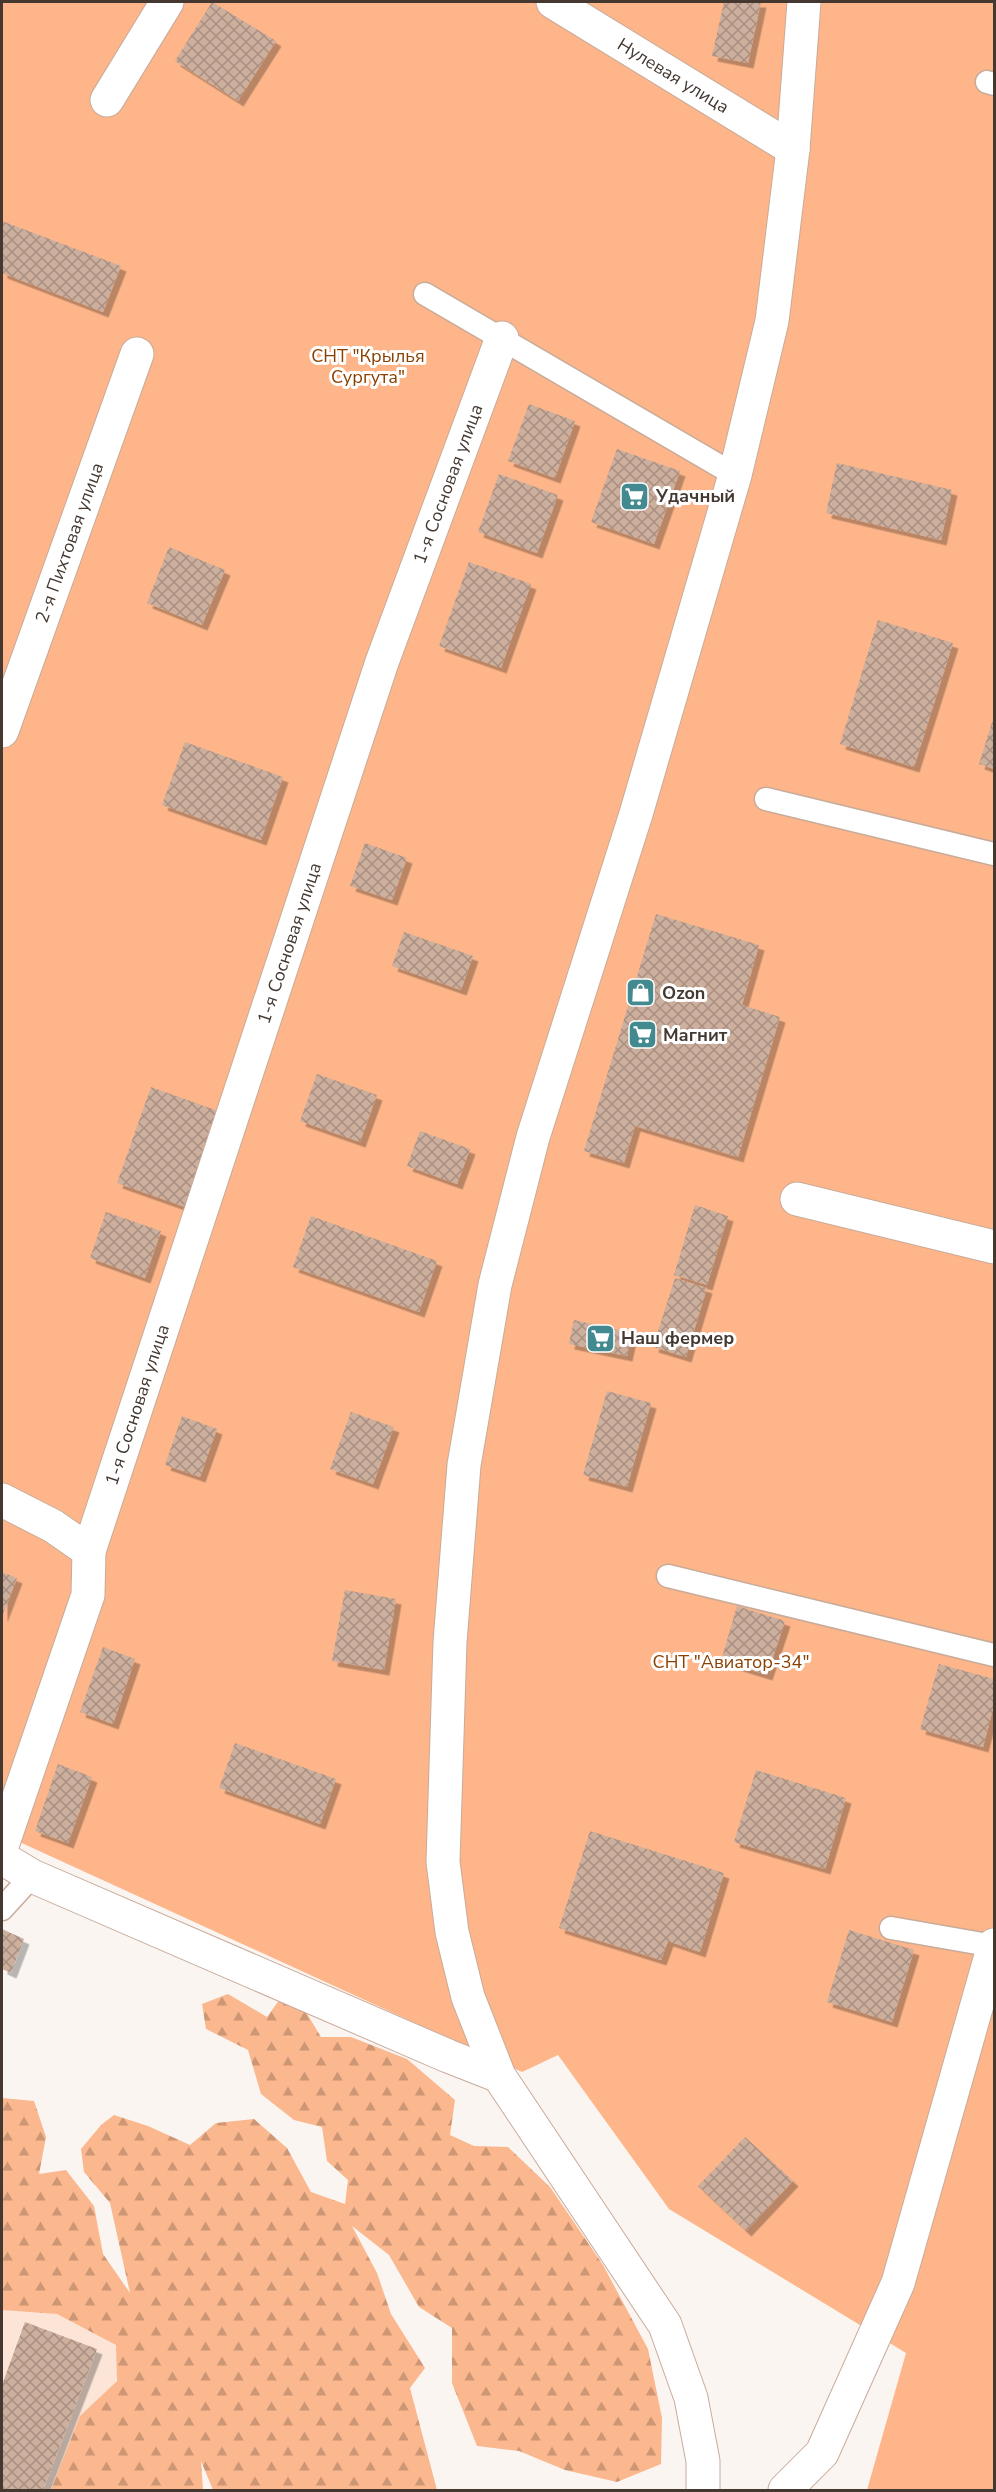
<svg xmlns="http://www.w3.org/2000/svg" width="996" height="2492" viewBox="0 0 996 2492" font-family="'Nunito Sans',sans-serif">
<defs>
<pattern id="forest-firs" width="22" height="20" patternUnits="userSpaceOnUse" patternTransform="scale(1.5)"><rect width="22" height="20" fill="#fbb78e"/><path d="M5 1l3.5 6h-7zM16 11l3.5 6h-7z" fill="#cd9675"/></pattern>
<pattern id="building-cross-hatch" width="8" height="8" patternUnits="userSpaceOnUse" patternTransform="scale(1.5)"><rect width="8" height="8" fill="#cdaf9e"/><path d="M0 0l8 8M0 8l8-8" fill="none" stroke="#a88f81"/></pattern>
<filter id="shadow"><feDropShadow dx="5.5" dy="5.5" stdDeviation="0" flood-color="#0004"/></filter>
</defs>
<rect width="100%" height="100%" fill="#fbf5f1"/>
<path fill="#fce5d7" d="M2 2288 132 2339 74 2490H2Z"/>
<path fill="url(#forest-firs)" d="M228 1994 267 2017 280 1999 303 2007 321 2037H351L407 2059 455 2100 450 2135 474 2146 508 2147 550 2187 603 2265 648 2349 662 2418 661 2464 617 2482 565 2470 519 2451 477 2446 452 2383V2328L419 2307 389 2255 352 2226 377 2273 391 2314 425 2368 410 2388 437 2490H213L201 2461 203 2490H51L80 2416 117 2381 116 2345 57 2314 2 2310V2098L34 2101 46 2137 39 2174 66 2170 94 2206 103 2254 130 2293 110 2203 84 2172 81 2149 101 2125 114 2115 148 2126 190 2145 216 2123 254 2119 287 2148 311 2192 345 2204 348 2180 327 2161 322 2127 294 2120 261 2094 248 2050 206 2029 202 2004Z"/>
<path fill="#fdb589" d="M2 2H994V2490H867L906 2353 669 2209 558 2055 522 2072 2 1834Z"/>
<path fill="url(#building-cross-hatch)" filter="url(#shadow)" d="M212 2 276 41 238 101 175 61Z
M724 2H761L748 63 712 56Z
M2 221 121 266 103 312 2 273Z
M529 404 575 421 555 478 508 461Z
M617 449 680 471 654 544 591 522Z
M837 463 952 490 941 540 826 513Z
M499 474 558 495 537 553 478 532Z
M169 547 225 570 202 625 147 603Z
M469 562 531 584 501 668 439 646Z
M878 620 953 643 914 767 840 744Z
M994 716V769L979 764Z
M185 742 283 777 261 840 162 805Z
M365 843 407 858 392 900 350 886Z
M656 914 759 945 742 1005 780 1017 738 1157 635 1126 624 1163 584 1151Z
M404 932 473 956 461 990 392 966Z
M317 1074 377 1095 360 1142 300 1121Z
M151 1087 218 1111 185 1207 117 1183Z
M420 1131 470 1149 457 1184 407 1166Z
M695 1205 728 1216 707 1285 674 1275Z
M106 1212 161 1231 145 1278 90 1258Z
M311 1216 437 1261 419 1312 293 1267Z
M675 1278 707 1288 686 1357 653 1347Z
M574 1320 632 1333 627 1356 569 1344Z
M607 1391 651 1403 627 1487 583 1475Z
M351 1412 394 1427 373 1484 330 1469Z
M182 1416 217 1429 200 1477 165 1465Z
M2 1572 17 1578 2 1617Z
M345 1590 396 1599 384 1670 332 1661Z
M737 1606 785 1621 767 1675 721 1661Z
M103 1647 135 1659 113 1724 80 1712Z
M939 1664 994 1679V1705L983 1747 920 1729Z
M235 1743 336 1779 320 1824 219 1788Z
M58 1764 92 1777 68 1843 35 1831Z
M756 1770 846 1798 825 1869 734 1842Z
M590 1831 724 1873 700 1952 668 1941 661 1960 559 1928Z
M2 1929 24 1939 11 1973 2 1969Z
M849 1930 914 1950 892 2022 827 2002Z
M745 2137 793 2181 746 2231 698 2186Z
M25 2322 97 2349 43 2490H2V2385Z"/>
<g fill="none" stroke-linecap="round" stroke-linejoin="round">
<defs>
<path id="service" d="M987 82 994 84
M425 294 735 475
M766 799 994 854
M668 1576 994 1655
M2 1909 32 1876
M891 1928 994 1946"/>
<g id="minor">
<path id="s1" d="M553 2 793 149"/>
<path d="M107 100 167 2"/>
<path id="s2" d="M2 731 137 354"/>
<path d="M797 1199 994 1247"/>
<path d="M2 1500 53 1526 89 1551 88 1595 2 1846"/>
<path id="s3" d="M89 1551 382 662 502 338"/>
<path d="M2 1858 32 1876 448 2056 499 2076"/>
<path d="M703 2490V2461L691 2398 665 2325 499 2076 468 1997 452 1932 443 1862 450 1642 464 1465 495 1285 533 1137 636 814 735 475 772 321 793 149 804 2"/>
<path d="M785 2490 822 2453 898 2283 994 1945"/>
</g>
</defs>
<use href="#service" stroke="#c9ab9a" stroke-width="25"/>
<use href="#minor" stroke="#c9ab9a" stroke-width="35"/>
<use href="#service" stroke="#fff" stroke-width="22"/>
<use href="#minor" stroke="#fff" stroke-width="33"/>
</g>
<defs>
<symbol id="supermarket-square" viewBox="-11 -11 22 22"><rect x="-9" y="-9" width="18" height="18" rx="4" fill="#428a8f" stroke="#fff"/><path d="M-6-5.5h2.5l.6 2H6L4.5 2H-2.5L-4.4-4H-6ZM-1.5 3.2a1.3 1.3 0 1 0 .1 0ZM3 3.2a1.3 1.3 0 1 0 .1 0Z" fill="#fff"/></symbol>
<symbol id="shop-square" viewBox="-11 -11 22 22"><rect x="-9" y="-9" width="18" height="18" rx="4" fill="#428a8f" stroke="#fff"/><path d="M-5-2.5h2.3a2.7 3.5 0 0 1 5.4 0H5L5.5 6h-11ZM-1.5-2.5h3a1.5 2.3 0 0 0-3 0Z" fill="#fff"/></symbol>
</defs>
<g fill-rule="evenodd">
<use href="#supermarket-square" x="618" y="480" width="33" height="33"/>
<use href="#shop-square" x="624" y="976" width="33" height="33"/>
<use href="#supermarket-square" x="626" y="1018" width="33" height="33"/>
<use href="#supermarket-square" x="584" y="1322" width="33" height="33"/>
</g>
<g text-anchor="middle" stroke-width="6" stroke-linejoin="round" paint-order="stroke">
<g font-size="18" fill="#443831" stroke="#fff">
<text dy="6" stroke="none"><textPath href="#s1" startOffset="141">Нулевая улица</textPath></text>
<text dy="6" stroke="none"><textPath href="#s3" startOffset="1126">1-я Сосновая улица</textPath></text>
<text dy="6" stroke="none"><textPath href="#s2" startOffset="200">2-я Пихтовая улица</textPath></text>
<text dy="6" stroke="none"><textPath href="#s3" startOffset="640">1-я Сосновая улица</textPath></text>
<text dy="6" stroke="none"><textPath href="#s3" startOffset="154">1-я Сосновая улица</textPath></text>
</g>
<g font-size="18" fill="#8a4000" stroke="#fff">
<text x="368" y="362">CНТ "Крылья<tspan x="368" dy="21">Сургута"</tspan></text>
<text x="731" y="1668">СНТ "Авиатор-34"</text>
</g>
<g font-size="18" font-weight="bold" fill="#443831" stroke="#fff" text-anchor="start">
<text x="656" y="502">Удачный</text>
<text x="662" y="999">Ozon</text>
<text x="663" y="1041">Магнит</text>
<text x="621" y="1344">Наш фермер</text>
</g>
</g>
<rect width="996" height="2492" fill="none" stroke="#443831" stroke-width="6"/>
</svg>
